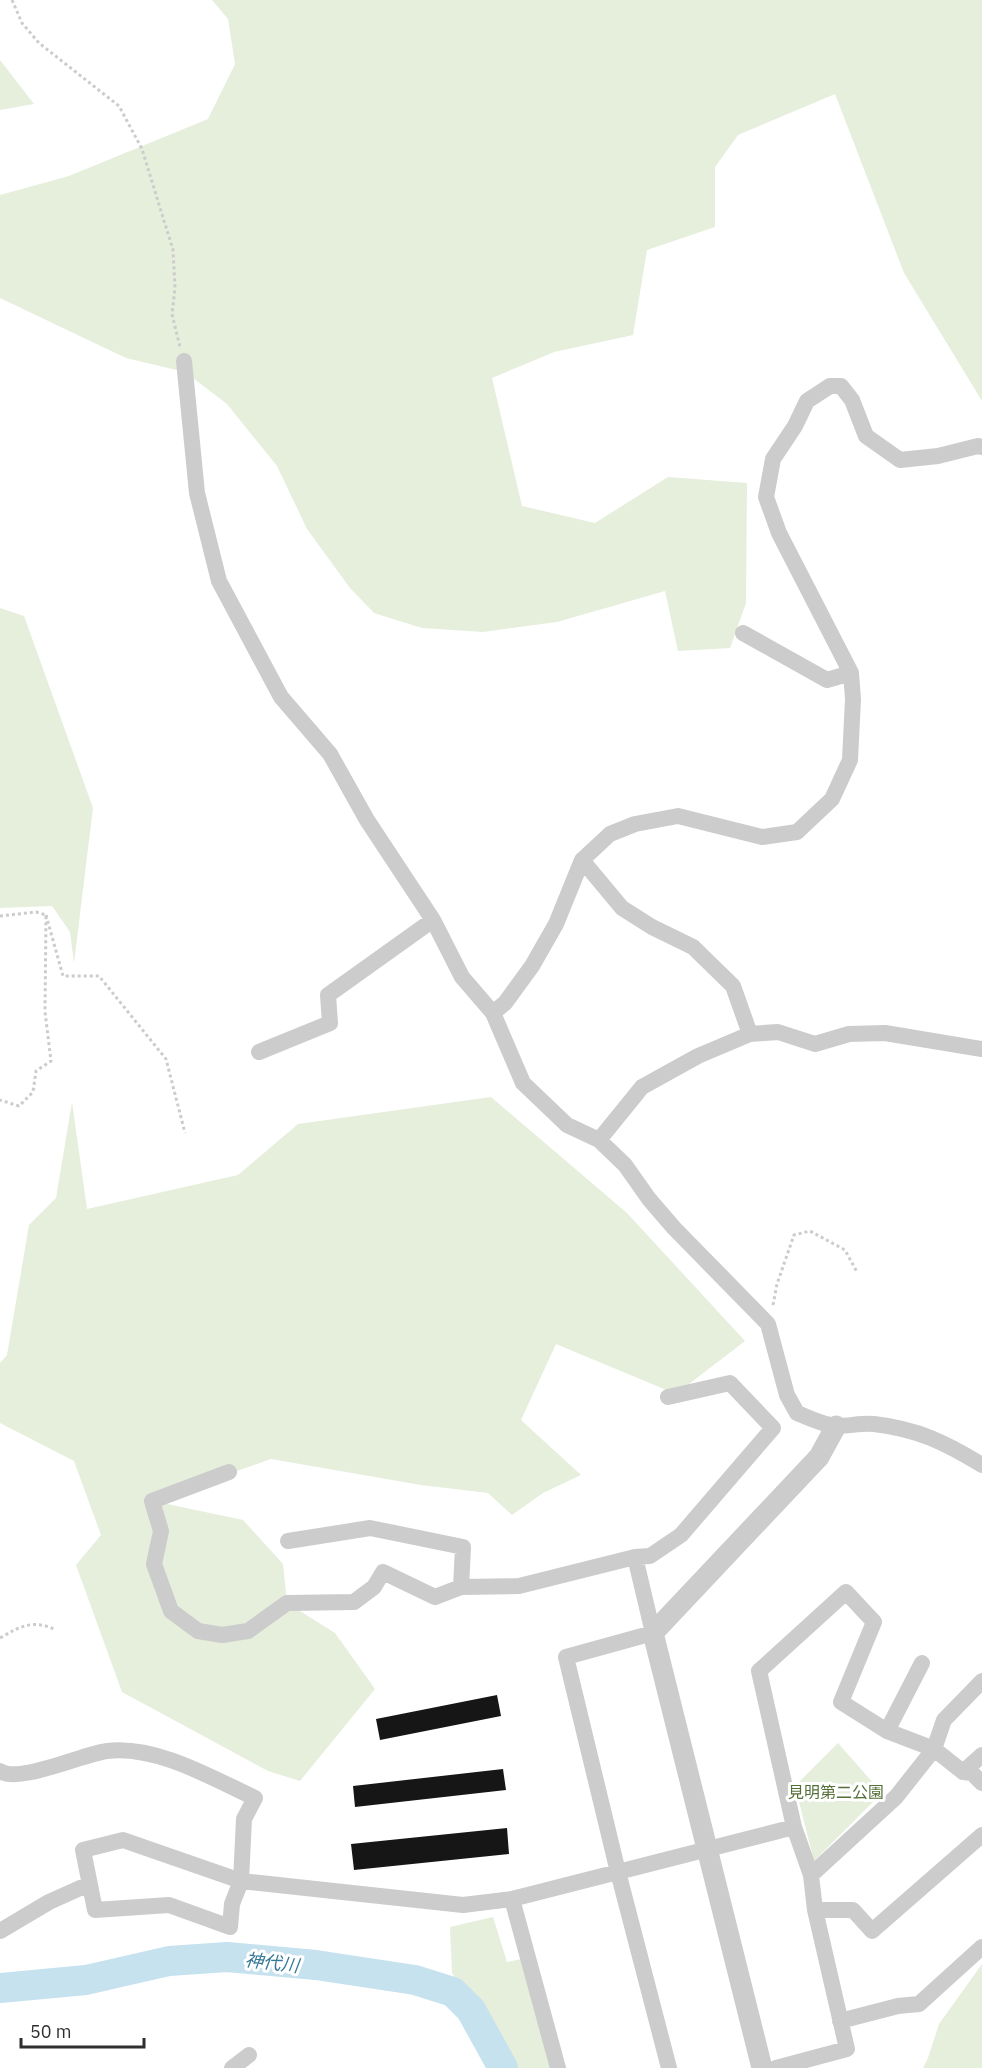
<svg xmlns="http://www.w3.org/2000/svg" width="982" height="2068" viewBox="0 0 982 2068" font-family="'IBM Plex Sans','Noto Sans JP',sans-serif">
<rect width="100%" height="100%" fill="#fff"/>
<path fill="#e6eedc" d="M212 0H982V401L904 273 835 94 738 135 715 167V227L647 250 633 335 554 352 492 378 522 506 595 523 668 477 747 483 746 603 730 648 678 651 665 591 557 622 483 632 422 628 374 613 350 588 307 529 277 466 227 404 185 372 126 358 0 298V195L69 176 208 119 235 64 228 19Z
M0 60 34 104 0 110Z
M0 608 24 616 93 808 74 963 70 932 52 906 0 908Z
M491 1097 627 1213 745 1341 676 1394 556 1344 521 1420 581 1475 543 1493 512 1515 488 1493 421 1485 271 1459 153 1501 243 1520 283 1564 287 1603 335 1633 375 1689 300 1781 268 1771 122 1692 76 1565 101 1535 74 1461 0 1423V1363L7 1355 29 1225 56 1198 72 1102 87 1209 238 1175 298 1124Z
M838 1743 882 1793 814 1861 795 1786Z
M493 1917 507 1962 527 1958 558 2068H501L470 2002 452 1973 450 1927Z
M982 1964V2068H923L928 2058 939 2024Z"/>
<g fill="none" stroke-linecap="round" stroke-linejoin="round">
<path stroke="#c6e2ef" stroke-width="30" d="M0 1988 86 1980 169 1961 227 1957 316 1965 415 1980 453 1992 471 2010 503 2068"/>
</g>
<path fill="#161616" d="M497 1695 501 1716 380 1740 376 1719Z
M503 1769 506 1790 355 1807 353 1786Z
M507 1828 509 1854 354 1870 351 1844Z"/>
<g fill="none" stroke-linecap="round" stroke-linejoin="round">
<path stroke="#ccc" stroke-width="3" stroke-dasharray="3 3" stroke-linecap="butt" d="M12 0 22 23 39 43 119 106 142 149 173 250 175 288 172 314 180 347
M46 915 63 976H99L166 1059 185 1133
M0 916 36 912 46 915 45 1012 51 1061 36 1071 33 1092 19 1106 0 1100
M773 1305 777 1284 794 1235 810 1231 845 1250 857 1272
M0 1638C21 1626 33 1619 56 1630"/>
<path stroke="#ccc" stroke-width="16" d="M184 361 197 493 219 581 281 697 330 754 367 820 433 920 462 977 493 1013
M982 447 978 446 938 456 900 460 866 436 852 400 841 386H830L807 401 795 426 773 459 766 497 779 533 851 673 853 699 850 760 832 799 797 832 762 837 678 816 635 824 610 834 582 860 556 924 532 966 505 1003 493 1013 523 1083 567 1125 599 1140 625 1165 649 1199 674 1228 768 1324 787 1395 797 1413C810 1418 823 1425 837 1426 849 1426 862 1423 874 1424 918 1429 946 1443 982 1465
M743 633 827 680 851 673
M582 860 622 908 652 927 693 947 733 986 750 1034
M259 1052 330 1023 328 995 433 920
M599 1140 642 1087 698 1056 750 1034 778 1032 815 1044 849 1034 885 1033 982 1049
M229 1472 152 1501 161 1531 154 1564 171 1611 198 1631 222 1635 248 1631 287 1603 354 1602 374 1587 383 1572 435 1597 461 1587 519 1586 635 1557 650 1556 681 1535 773 1428 730 1383 668 1397
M288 1541 370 1528 463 1547 461 1587
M635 1557 653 1633 566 1657 618 1872 669 2068
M887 1731 922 1663
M0 1771C18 1784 83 1754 107 1751 156 1745 212 1778 255 1798L244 1819 241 1881 232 1904 230 1927 169 1905 95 1910 83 1850 123 1840 241 1881 463 1905 512 1899 794 1827
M963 1772 982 1755
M811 1875 896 1797 934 1749 944 1720 982 1681
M512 1899 558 2068
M815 1910H853L872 1931 982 1835
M0 1931 49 1902 89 1884
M840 2021 898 2006 919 2004 982 1947
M232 2068 249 2055
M776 2068 847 2049 815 1910 811 1875 794 1827 759 1671 846 1592 874 1622 841 1702 887 1731 934 1749 963 1772 972 1773 982 1783"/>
<path stroke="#ccc" stroke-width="21" d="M762 2068 653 1633 819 1457 836 1426"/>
</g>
<g text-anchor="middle" stroke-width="6" stroke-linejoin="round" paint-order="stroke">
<g font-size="16" fill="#556f38" stroke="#fff">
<text x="836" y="1798">見明第二公園</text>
</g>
<g font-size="18" font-style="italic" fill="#367899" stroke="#fff">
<text transform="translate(272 1963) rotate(7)" y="6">神代川</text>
</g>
</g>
<path d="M21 2038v9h123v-9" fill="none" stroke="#2f2f2f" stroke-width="3"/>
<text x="30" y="2038" font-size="18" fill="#2f2f2f" stroke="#ffffff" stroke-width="4.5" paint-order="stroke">50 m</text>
</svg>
